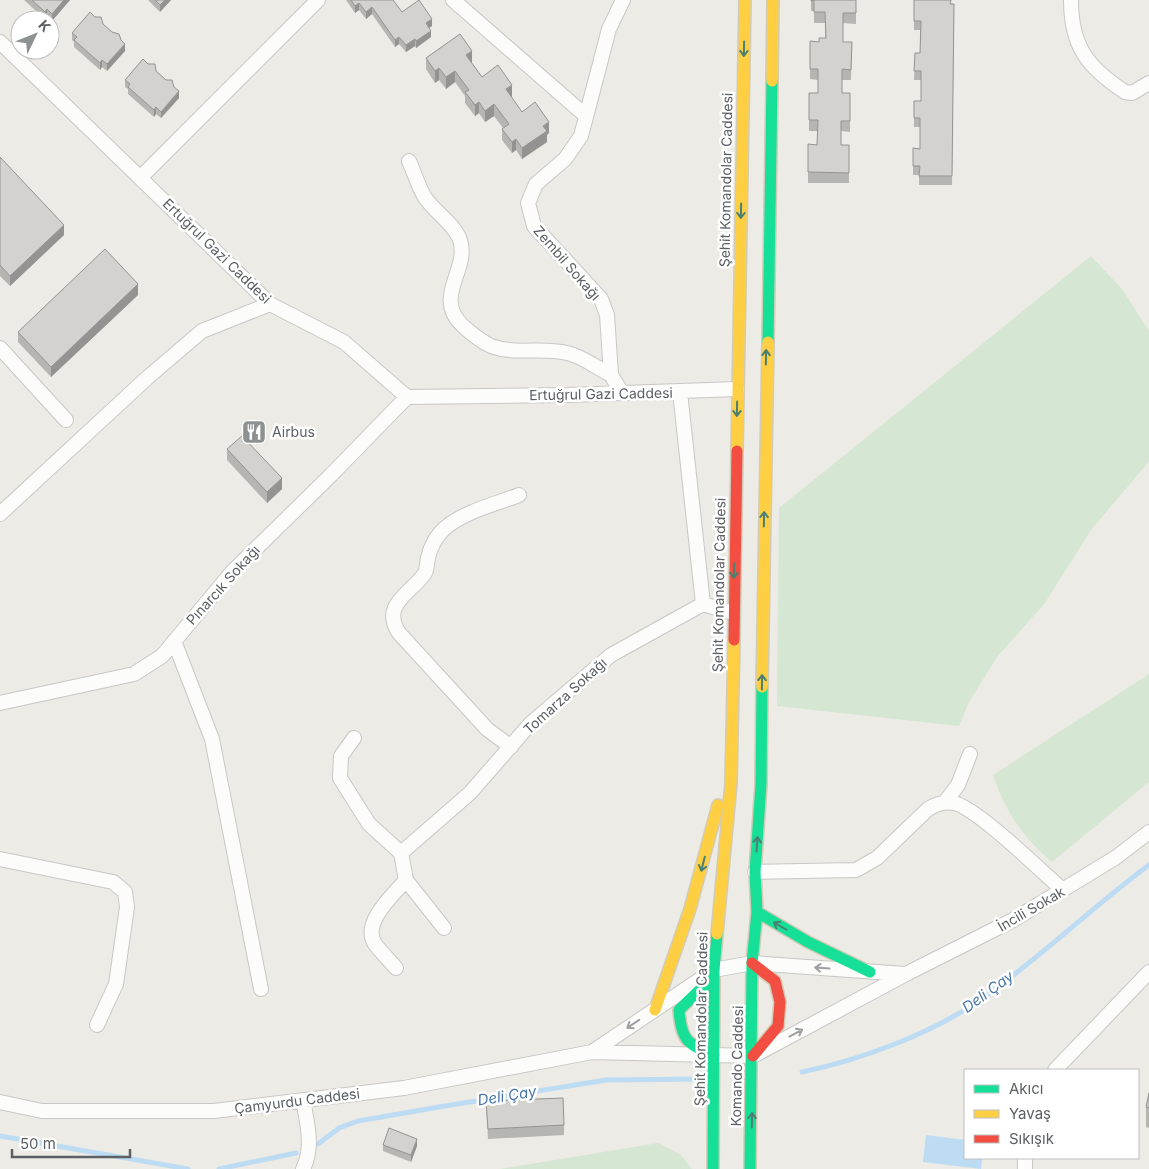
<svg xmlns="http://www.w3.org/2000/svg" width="1149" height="1169" viewBox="0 0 1149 1169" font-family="Inter,sans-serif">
<rect width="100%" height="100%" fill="#ecebe6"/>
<path fill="#d5e7d3" d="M1091 256 1122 289 1149 331V461L1146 465 1091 530 1045 603 997 657 969 702 959 726 777 706 779 508Z
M1149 674V782L1052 862C1023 838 1005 811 993 775Z
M658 1143 681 1155 692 1169H500Z"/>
<path fill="#bddcf3" d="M926 1135 965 1140V1158H982L981 1169 923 1162Z"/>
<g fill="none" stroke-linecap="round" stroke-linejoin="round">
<path stroke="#bddcf3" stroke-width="5" d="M802 1072C860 1060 931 1034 980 1000 1039 959 1091 908 1149 865
M0 1136 188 1169
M318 1144 339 1128 358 1121 445 1106 606 1080 702 1079
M219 1169 296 1153"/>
<defs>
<path id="street" d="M453 0 586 116
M1071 0C1071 46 1087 67 1125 92L1132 93 1149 83
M0 42 270 304 344 342 407 397 567 395 737 389
M409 161C414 172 418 185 424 196 433 211 454 223 460 240 470 270 432 297 463 326 472 334 480 341 491 346 515 355 542 347 567 353 582 356 597 368 611 375
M140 178 318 0
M0 348 66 420
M680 392 703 604
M622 393 611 375 607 315 601 299 534 226 528 203 536 184 565 159 581 136 609 29 623 0
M0 514 147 378 202 331 270 304
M703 604 733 613
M174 641 212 739 261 989
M0 703 134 674 162 656 232 572 331 475 407 397
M354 738 341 756 340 778 369 824 401 853 406 880C393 895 361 923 375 944 381 952 389 960 396 968
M511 747 487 729 399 633C380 604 412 593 425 573 427 569 427 562 428 558 430 547 437 535 445 528 465 511 496 504 519 495
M945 802 958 785 970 754
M401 853 470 793 531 723 611 655 703 604
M0 859 113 882 125 892 127 907 116 984 97 1025
M755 872 856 870 877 858 928 809C936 804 944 801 954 803 977 808 1042 872 1063 890
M406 880 444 928
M592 1052 714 970 752 963 905 974
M1055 1070 1149 972
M303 1100C307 1123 314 1147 303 1169
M0 1102 42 1111H214L404 1088 592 1052 753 1056 906 974 1013 920 1115 858 1149 832
M1025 1169V1158"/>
<path id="fast" d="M768 342 772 81
M757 912 808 942 870 972
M714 976 679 1010C681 1040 687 1044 714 1055
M713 1169 714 970 717 934
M750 1169 752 963 757 912 755 872 761 784 762 687"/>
<path id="slow" d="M772 81 773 0
M737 451 745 0
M762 687 768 342
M717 934 731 783 734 640
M655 1010 690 909 718 805"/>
<path id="jam" d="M734 640 737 451
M752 963 775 981 780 1002 778 1026 753 1056"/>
</defs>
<use href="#street" stroke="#c8c7c7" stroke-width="16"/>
<use href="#fast" stroke="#d2cbb6" stroke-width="14"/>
<use href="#slow" stroke="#d2cbb6" stroke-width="14"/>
<use href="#jam" stroke="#d2cbb6" stroke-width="14"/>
<use href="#street" stroke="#fcfcfb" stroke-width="14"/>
<use href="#fast" stroke="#16e098" stroke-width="11"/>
<use href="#slow" stroke="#ffcf43" stroke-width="11"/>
<use href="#jam" stroke="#f24e42" stroke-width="11"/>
</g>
<path fill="#b5b5b2" d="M24 0H70L52 21 47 16 45 19Z
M148 0H171L160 12Z
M346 0H393L402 12 432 26 429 28 431 37 416 48 415 46 406 52 399 44 395 47 372 14 366 19 359 10 355 13Z
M811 0H856V24L843 23V42H852L851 80H842V93H850V132L841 131V145H849V183H808V144L817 145 818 131H809V93H818V80L810 79V41L819 42 825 38V23H814V11H811Z
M914 0 954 4 952 185H919V175H913V148L920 149V127H914V101H921V80H914L915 53H920V30H914Z
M103 24 121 40 125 51 107 71 102 67 100 70 74 47V42L72 40V33Z
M426 58 472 62 471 63 482 77 512 96 511 97 522 112 549 133 547 135V142L522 159 516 150 512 153 502 140V129L503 128 494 116 485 122 479 113 475 116 465 103V96L455 82 446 89 439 80 435 83 426 69Z
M156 71 174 87 179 98 161 118 156 114 154 117 128 94V89L125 87V80Z
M0 157 64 235 10 286 0 276Z
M138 295 51 377 18 342V332Z
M227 449 282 489 267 503 227 460Z
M1149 1093V1128L1146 1127V1107Z
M486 1102 564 1125V1135L488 1139Z
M383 1145 417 1146 411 1162 383 1151Z"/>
<path fill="#949391" d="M64 0H70L52 21V14Z
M165 0H171L160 12V5Z
M359 3V10L355 13V6Z
M372 7V14L366 19V12Z
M47 9V16L45 19V12Z
M432 19V26L426 30V23Z
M431 31V37L416 48V41Z
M399 37V44L395 47V40Z
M415 39V46L406 52V45Z
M125 44V51L107 71V64Z
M472 51V62L466 67V55Z
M102 60V67L100 70V63Z
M439 68V80L435 83V71Z
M455 71V82L446 89V77Z
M512 85V96L506 100V89Z
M179 91V98L161 118V112Z
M479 102V113L475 116V105Z
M494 104V116L485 122V111Z
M156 107V114L154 117V110Z
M549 122V133L547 135V142L522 159V148L543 126Z
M516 139V150L512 153V142Z
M64 225V235L10 286V276Z
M138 284V295L51 377V367Z
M282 478V489L267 503V492Z
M417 1139V1146L411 1162V1155Z"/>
<path fill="#d3d2cf" stroke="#949391" d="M32 0H64L52 14 47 9 45 12Z
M155 0H165L160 5Z
M351 0H393L402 12 419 0 432 19 426 23 431 31 416 41 415 39 406 45 399 37 395 40 372 7 366 12 359 3 355 6Z
M811 0H856V13H843V42H852L851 70 842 69V93H850V121H841V145H849V173L808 172V144L817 145 818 120H809V93H818V69H810V41L819 42V38H826L825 12H814V0L811 1Z
M914 0H951L950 4H954L952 176H919L920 166H913V148L920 149V118H914V101H921V71H914L915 53H920L921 21H914Z
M90 12 95 17H101L103 24 112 32 119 34 121 40 125 44 107 64 102 60 100 63 74 40 77 37 72 33Z
M460 34 472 51 466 55 482 77 498 65 512 85 506 89 522 112 535 102 549 122 543 126 547 131 522 148 516 139 512 142 502 129 509 124 494 104 485 111 479 102 475 105 465 92 469 90 455 71 446 77 439 68 435 71 426 58Z
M143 59 148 64H155L156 71 166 80H172L174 87 179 91 161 112 156 107 154 110 128 87 130 84 125 80Z
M0 157 64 225 10 276 0 265Z
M105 249 138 284 51 367 18 332Z
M242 436 282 478 267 492 227 449Z
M1149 1093V1108L1146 1107Z
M563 1098 564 1125 488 1129 486 1101Z
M389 1128 417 1139 411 1155 383 1145Z"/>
<defs><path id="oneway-shaft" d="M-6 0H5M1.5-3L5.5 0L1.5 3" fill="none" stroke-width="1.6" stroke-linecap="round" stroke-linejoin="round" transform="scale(1.25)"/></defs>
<g stroke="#4a8071">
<use href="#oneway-shaft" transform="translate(744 49) rotate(91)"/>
<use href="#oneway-shaft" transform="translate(741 211) rotate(91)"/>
<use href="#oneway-shaft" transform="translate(766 357) rotate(-89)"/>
<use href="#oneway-shaft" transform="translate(737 409) rotate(91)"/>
<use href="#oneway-shaft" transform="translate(764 519) rotate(-89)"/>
<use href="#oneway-shaft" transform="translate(734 571) rotate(91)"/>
<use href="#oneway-shaft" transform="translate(762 682) rotate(-89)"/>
<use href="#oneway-shaft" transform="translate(757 844) rotate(-86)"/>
<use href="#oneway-shaft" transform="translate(703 864) rotate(104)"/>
<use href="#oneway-shaft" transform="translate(780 926) rotate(-150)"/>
<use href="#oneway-shaft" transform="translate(752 1120) rotate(-89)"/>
</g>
<g stroke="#9c9ea0">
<use href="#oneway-shaft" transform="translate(822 968) rotate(-176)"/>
<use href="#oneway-shaft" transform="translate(633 1024) rotate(146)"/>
<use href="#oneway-shaft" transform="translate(796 1033) rotate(-28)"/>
</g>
<defs>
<symbol id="restaurant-square" viewBox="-11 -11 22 22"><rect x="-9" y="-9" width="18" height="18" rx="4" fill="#8e9192" stroke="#fff"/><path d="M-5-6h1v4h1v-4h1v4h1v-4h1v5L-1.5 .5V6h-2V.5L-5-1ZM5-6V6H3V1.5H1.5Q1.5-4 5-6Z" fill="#fff"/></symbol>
</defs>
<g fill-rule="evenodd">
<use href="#restaurant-square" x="240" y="418" width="28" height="28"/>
</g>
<g text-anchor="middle" stroke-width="5" stroke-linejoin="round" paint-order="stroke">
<g font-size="14" fill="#5c6064" stroke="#fff">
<text transform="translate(726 180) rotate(-89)" y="5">Şehit Komandolar Caddesi</text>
<text transform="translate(217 251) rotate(44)" y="5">Ertuğrul Gazi Caddesi</text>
<text transform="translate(567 263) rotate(49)" y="5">Zembil Sokağı</text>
<text transform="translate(601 394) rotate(-1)" y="5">Ertuğrul Gazi Caddesi</text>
<text transform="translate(223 585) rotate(-48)" y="5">Pınarcık Sokağı</text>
<text transform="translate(719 585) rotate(-89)" y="5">Şehit Komandolar Caddesi</text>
<text transform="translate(565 696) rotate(-42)" y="5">Tomarza Sokağı</text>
<text transform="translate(1031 909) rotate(-30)" y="5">İncili Sokak</text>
<text transform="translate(701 1019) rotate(-89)" y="5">Şehit Komandolar Caddesi</text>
<text transform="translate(737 1066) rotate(-89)" y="5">Komando Caddesi</text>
<text transform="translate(297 1101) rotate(-7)" y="5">Çamyurdu Caddesi</text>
</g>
<g font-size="14" fill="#5c6064" stroke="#fff" text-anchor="start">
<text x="272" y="437">Airbus</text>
</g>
<g font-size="15" font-style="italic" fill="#4776aa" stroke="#fff">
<text transform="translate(988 992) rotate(-36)" y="5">Deli Çay</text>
<text transform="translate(507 1096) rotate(-9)" y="5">Deli Çay</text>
</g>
</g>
<rect x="964" y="1069" width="175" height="90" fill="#ffffff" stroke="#bebfc1"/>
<rect x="974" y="1085" width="25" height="8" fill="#16e098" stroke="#bebfc1"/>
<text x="1009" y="1094" font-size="15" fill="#5c6064">Akıcı</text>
<rect x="974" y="1110" width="25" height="8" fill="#ffcf43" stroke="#bebfc1"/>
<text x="1009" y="1119" font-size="15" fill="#5c6064">Yavaş</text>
<rect x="974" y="1135" width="25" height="8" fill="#f24e42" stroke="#bebfc1"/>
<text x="1009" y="1144" font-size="15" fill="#5c6064">Sıkışık</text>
<g transform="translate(35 35) rotate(47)"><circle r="24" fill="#ffffff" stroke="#bebfc1"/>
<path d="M0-4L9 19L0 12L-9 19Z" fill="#8e9192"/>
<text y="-8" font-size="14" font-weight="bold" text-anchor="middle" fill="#5c6064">K</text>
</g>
<path d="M12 1149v8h118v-8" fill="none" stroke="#5c6064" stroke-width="2.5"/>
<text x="20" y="1149" font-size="15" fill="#5c6064" stroke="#ffffff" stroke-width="4" paint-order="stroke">50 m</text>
</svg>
